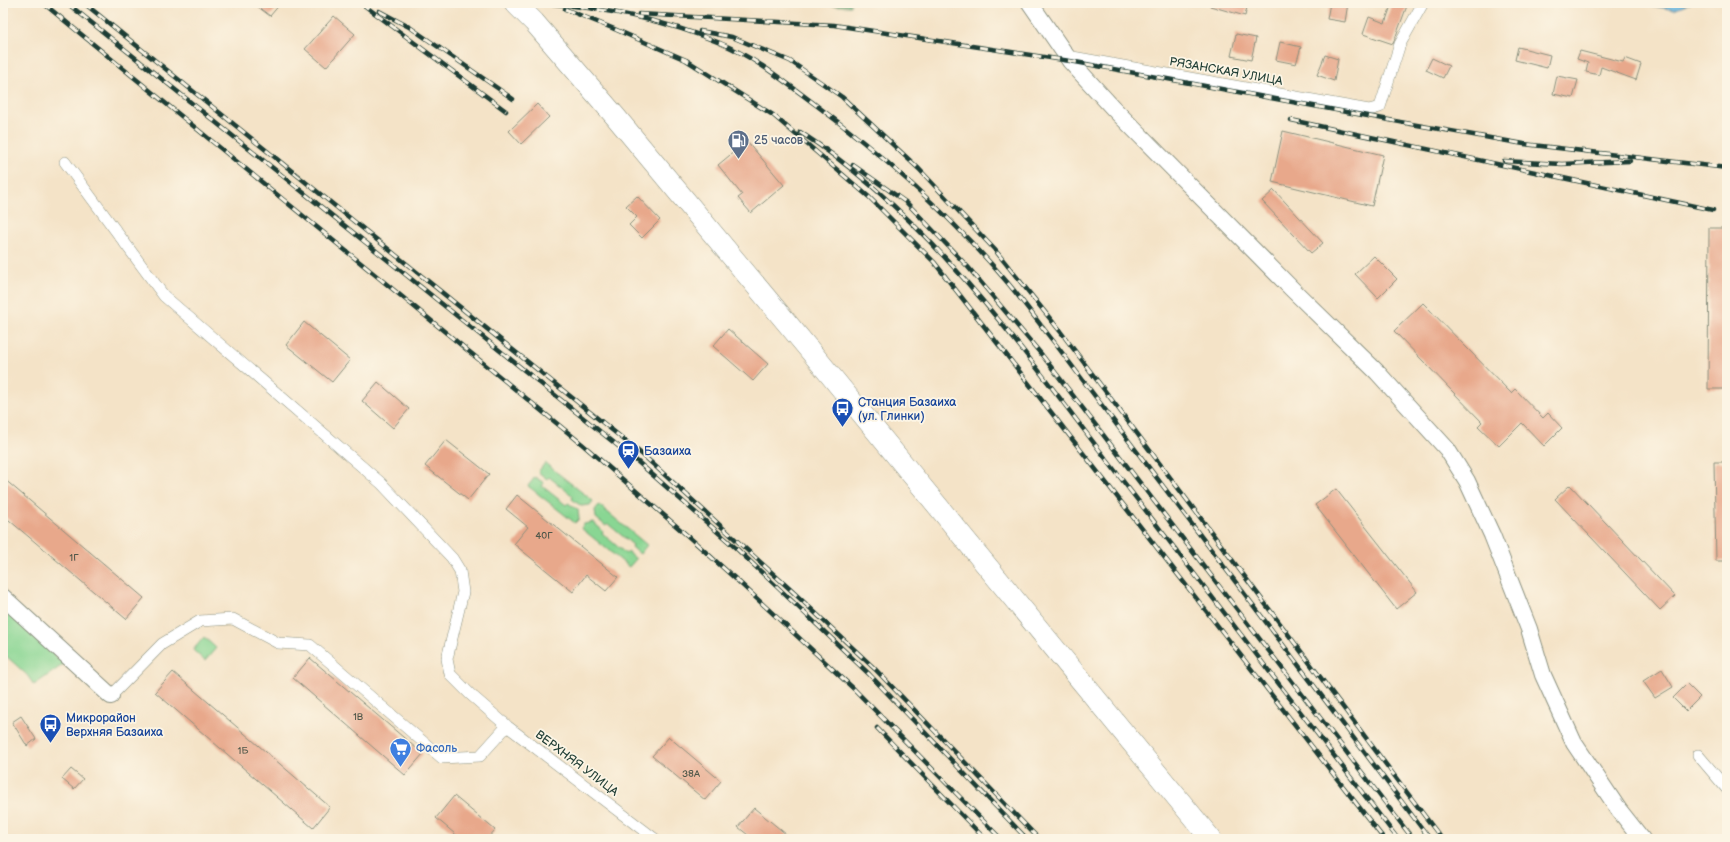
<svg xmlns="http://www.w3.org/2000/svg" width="1730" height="842" viewBox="0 0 1730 842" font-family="'Balsamiq Sans',sans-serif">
<rect width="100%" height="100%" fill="#fcf5e5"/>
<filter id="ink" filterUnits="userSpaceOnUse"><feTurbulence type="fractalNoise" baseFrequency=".025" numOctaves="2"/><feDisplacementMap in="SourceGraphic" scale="8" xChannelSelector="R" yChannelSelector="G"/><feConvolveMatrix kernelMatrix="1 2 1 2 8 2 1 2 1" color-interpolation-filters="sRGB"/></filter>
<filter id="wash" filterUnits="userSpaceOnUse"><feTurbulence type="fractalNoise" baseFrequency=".012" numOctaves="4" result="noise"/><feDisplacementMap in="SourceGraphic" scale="16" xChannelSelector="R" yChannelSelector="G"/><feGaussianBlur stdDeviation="0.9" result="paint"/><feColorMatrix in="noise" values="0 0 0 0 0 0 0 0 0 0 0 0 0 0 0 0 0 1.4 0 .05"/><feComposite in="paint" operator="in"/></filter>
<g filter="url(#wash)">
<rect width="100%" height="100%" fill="#f4e3c7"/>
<path fill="#89d693" stroke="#548a64" d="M545 463 593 501 590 505 581 506 572 499 573 496 549 477 547 479 538 472Z
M535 477 544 483 542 486 566 505 568 503 578 510 579 519 575 523 528 486Z
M599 505 647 545 640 554 632 547 633 545 608 524 606 526 596 518 595 510Z
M593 522 603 531 602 533 626 554 628 552 636 559 629 567 581 528 584 524Z
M3 607 64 664 34 685 27 675 3 653Z
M204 637 216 648 205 661 193 650Z"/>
<path fill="#6eb77d" stroke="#467a58" d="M726 3H851V6Z"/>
<path fill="#66b5e0" stroke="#42798a" d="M1638 3H1691L1674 10Z"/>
<g id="blocks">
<path fill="#e8a88b" d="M253 3H281L270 16Z
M1211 3H1248L1245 16 1210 6Z
M1330 3H1348L1345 22 1327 19Z
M1392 3H1408L1393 44 1363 34 1369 17 1385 23Z
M334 16 355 34 326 67 305 49Z
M1236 34 1256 38 1251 60 1231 56Z
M1280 42 1301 47 1296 64 1276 60Z
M1518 47 1550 55 1547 68 1515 60Z
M1580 51 1623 62 1625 58 1641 64 1636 80 1601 67 1599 75 1586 72 1588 63 1577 59Z
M1325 55 1338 59 1334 81 1317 75Z
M1432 58 1449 66 1443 78 1426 70Z
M1557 76 1578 80 1573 98 1553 94Z
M537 104 549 117 521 144 509 131Z
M1283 131 1383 155 1372 206 1272 182Z
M747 141 784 185 751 213 738 198 742 195 718 165Z
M1274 190 1323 243 1311 253 1262 201Z
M637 196 660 220 642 238 629 225 637 217 626 206Z
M1709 228H1727V389H1708Z
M1374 256 1397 279 1378 298 1355 274Z
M1423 303 1511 393 1515 389 1543 418 1548 413 1562 428 1544 446 1522 423 1499 446 1478 426 1482 422 1394 331Z
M304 322 350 360 332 382 286 345Z
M728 329 768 364 753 381 713 346Z
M378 382 409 409 393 428 362 401Z
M446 440 489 474 468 500 425 466Z
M1714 462H1727V561H1716Z
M3 478 144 598 126 619 3 515Z
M1570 485 1675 596 1660 610 1555 499Z
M1336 489 1417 592 1396 609 1315 505Z
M517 495 618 577 606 591 586 575 573 592 514 544 528 527 506 509Z
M310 658 423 754 405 775 293 678Z
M1662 669 1673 687 1655 698 1643 681Z
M173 672 330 807 313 828 155 692Z
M1687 684 1700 697 1686 711 1673 698Z
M21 716 36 739 27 746 12 722Z
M669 737 721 781 705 800 652 756Z
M71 769 83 779 74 789 62 779Z
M454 796 495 830 487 839H461L436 818Z
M754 808 792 839H753L738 827Z"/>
</g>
</g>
<g filter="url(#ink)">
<use href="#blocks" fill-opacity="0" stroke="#8a907e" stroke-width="1"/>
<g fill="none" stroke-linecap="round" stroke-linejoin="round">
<defs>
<path id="street" d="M1067 56 1369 110 1380 107 1400 44 1423 3
M65 162 164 296 381 483 452 558 460 571 463 592 447 659 450 674 470 694 507 726 655 839
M111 696 162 644 200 621 233 619 278 643 310 645 442 758 480 756 507 726 503 722
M1698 755 1727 789"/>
<path id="secondary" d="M1030 3 1070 61 1113 108 1292 289 1377 372 1447 449 1467 481 1492 535 1529 629 1543 675 1574 743 1619 810 1642 839
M3 597 111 696"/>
<path id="highway" d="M515 3 534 22 615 116 822 365 1211 839"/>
</defs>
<use href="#street" stroke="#8a907e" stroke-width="12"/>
<use href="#secondary" stroke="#8a907e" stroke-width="18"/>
<use href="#highway" stroke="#8a907e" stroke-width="22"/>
<use href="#street" stroke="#fff" stroke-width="11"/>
<use href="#secondary" stroke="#fff" stroke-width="16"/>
<use href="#highway" stroke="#fff" stroke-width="21"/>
<defs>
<path id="rail" d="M43 3 582 444 689 537 739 582 854 689 1001 839
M67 3 400 270 638 462 737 549 869 674 1027 839
M84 3 643 455 792 591 875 669 1039 839
M361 3 506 111
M544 3C604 8 665 20 720 43 756 58 785 82 816 105 885 157 951 216 1007 282 1023 301 1038 322 1054 342L1430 839
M565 9 612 28 686 60 773 115 869 197 934 262 1384 839
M379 11 411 28 513 99
M639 14 834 25 1070 61 1400 122 1524 144 1727 168
M700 31 732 37 790 61 842 97 919 169 995 250 1060 331 1442 839
M1291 120 1713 210
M800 132C929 215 1021 348 1113 468 1208 592 1303 715 1398 839
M1504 161 1562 164 1630 161
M853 165 907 203 968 267 1042 355 1413 839
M877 728 985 839"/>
</defs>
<use href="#rail" stroke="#1f3d34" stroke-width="4.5"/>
<use href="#rail" stroke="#fcf5e5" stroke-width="3" stroke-dasharray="9" stroke-linecap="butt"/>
</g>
</g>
<defs>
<symbol id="fuel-pin" viewBox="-11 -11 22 30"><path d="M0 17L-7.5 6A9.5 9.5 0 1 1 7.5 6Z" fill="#5c6f8a" stroke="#fcf5e5"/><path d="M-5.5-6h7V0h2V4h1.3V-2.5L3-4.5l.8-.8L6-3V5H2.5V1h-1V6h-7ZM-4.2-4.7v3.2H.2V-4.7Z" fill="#fff"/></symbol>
<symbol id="bus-pin" viewBox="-11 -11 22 30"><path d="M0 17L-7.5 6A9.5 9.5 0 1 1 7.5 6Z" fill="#1a4fb4" stroke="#fcf5e5"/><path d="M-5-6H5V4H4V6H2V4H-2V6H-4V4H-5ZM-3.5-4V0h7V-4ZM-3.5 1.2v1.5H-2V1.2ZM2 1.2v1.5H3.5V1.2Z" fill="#fff"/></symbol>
<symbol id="station-pin" viewBox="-11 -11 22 30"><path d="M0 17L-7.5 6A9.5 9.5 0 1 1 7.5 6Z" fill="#1a4fb4" stroke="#fcf5e5"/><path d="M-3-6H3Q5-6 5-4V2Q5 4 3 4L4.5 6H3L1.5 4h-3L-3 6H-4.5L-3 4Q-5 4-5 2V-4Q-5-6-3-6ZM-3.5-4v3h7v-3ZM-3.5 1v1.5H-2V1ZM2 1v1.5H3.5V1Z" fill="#fff"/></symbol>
<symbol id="supermarket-pin" viewBox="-11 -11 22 30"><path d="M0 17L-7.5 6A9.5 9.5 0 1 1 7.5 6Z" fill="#3f7fe0" stroke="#fcf5e5"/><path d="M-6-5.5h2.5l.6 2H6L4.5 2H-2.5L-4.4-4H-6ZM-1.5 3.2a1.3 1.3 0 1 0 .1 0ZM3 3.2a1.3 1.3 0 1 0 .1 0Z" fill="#fff"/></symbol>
</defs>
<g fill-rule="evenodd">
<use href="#fuel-pin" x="726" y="128" width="25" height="34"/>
<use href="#bus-pin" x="830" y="396" width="25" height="34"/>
<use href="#station-pin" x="616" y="438" width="25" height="34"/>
<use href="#bus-pin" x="38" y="712" width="25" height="34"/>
<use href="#supermarket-pin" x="388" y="736" width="25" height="34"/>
</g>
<g text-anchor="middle" stroke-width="3.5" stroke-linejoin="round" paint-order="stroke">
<g font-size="10" fill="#51584a">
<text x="544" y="539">40Г</text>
<text x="74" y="561">1Г</text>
<text x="358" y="720">1В</text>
<text x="243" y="754">1Б</text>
<text x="691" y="777">38А</text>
</g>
<g font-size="12" fill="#1f3d34" stroke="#fcf5e5">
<text transform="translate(1226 71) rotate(10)" y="4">РЯЗАНСКАЯ УЛИЦА</text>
<text transform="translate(577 763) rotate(37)" y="4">ВЕРХНЯЯ УЛИЦА</text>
</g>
<g font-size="12" fill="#4e5e75" stroke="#fcf5e5" text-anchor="start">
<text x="754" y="144">25 часов</text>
</g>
<g font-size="12" fill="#164399" stroke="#fcf5e5" text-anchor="start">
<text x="858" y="406">Станция Базаиха<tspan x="858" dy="14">(ул. Глинки)</tspan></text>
<text x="644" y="455">Базаиха</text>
<text x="66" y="722">Микрорайон<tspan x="66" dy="14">Верхняя Базаиха</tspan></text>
</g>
<g font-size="12" fill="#366cbe" stroke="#fcf5e5" text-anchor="start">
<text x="416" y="752">Фасоль</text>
</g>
</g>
<rect width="1730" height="842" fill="none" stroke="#fcf5e5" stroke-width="16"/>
</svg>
